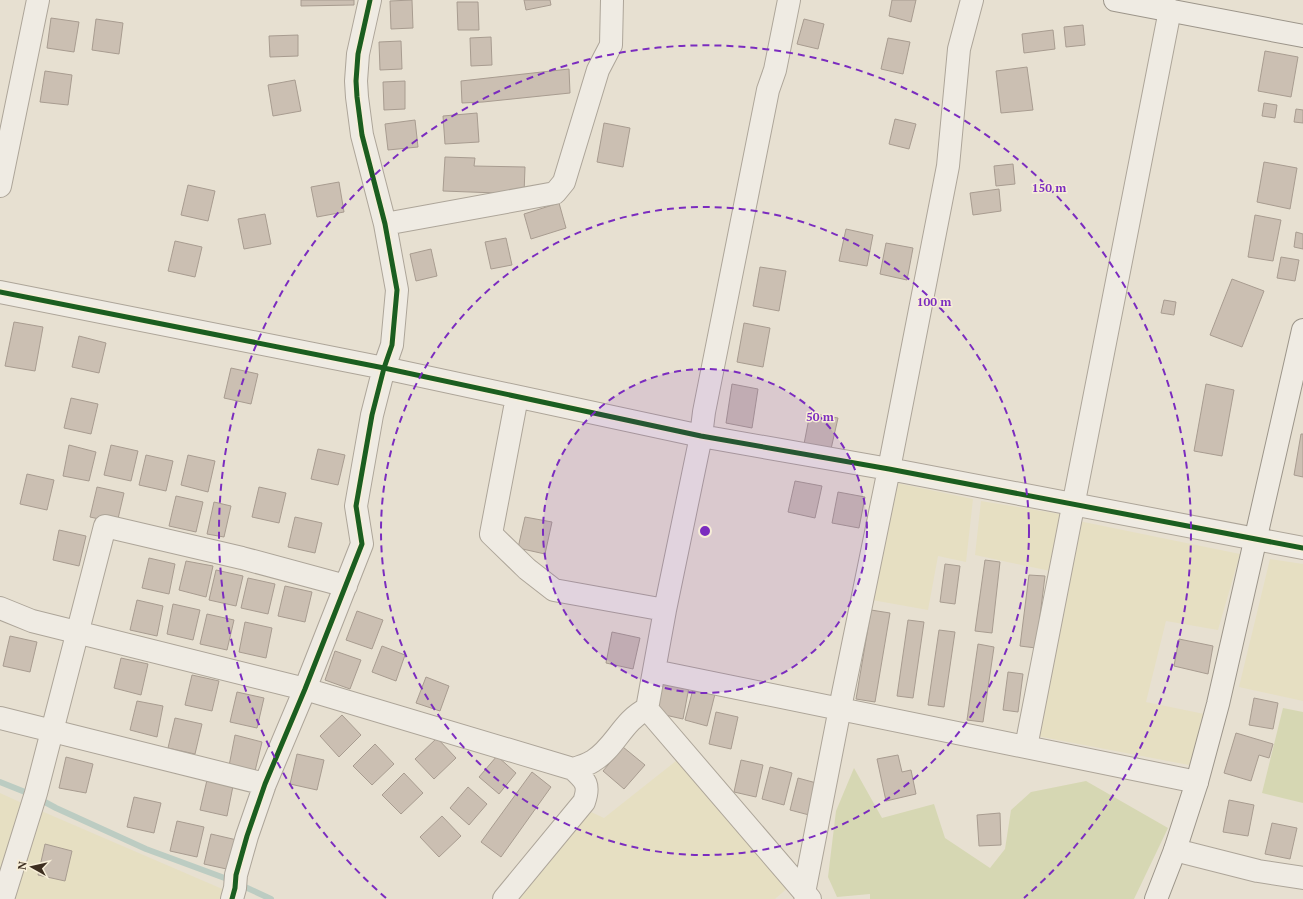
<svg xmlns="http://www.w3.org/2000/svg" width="1303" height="899" viewBox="0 0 1303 899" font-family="'PT Serif',serif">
<rect width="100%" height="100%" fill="#e7e0d1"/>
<path fill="#e6dfc2" d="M892 482 973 499 966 562 938 556 928 610 872 600Z
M981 501 1066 515 1055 572 975 555Z
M1074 520 1240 554 1218 630 1166 621 1146 702 1209 715 1194 766 1037 736Z
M1270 559 1303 564V701L1239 687Z
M681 757 791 885 775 899H515L591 812 604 818Z
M0 793 22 803 0 875Z
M39 810 227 891 224 899H14Z"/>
<path fill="#d6d7b3" d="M1283 708 1303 712V803L1262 793Z
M854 768 882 818 934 804 945 838 990 868 1005 849 1011 810 1031 792 1086 781 1168 828 1134 899H870V894L837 897 828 877 836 811Z"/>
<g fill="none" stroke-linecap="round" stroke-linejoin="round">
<path stroke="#bcccc2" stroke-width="6" d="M0 782 30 794 56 808 146 849 230 880 271 899"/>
</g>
<path fill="#cbbfb2" stroke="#a89c90" d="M301 0H354V5L301 6Z
M412 0 413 28 391 29 390 1Z
M524 0H550L551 5 526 10Z
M892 0H916L911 22 889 16Z
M457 2H478L479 30H458Z
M51 18 79 22 74 52 47 48Z
M96 19 123 23 119 54 92 50Z
M804 19 824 24 818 49 797 44Z
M1083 25 1085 45 1066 47 1064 27Z
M1053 30 1055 49 1024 53 1022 34Z
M298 35V56L270 57 269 36Z
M491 37 492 65 471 66 470 38Z
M888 38 910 42 903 74 881 69Z
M401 41 402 69 380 70 379 42Z
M1265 51 1298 57 1291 97 1258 91Z
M1027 67 1033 110 1001 113 996 71Z
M569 69 570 93 483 102 462 103 461 81Z
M45 71 72 75 68 105 40 102Z
M295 80 301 111 273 116 268 85Z
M405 81V109L384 110 383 82Z
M1264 103 1277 105 1275 118 1262 116Z
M1296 109 1303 110V123L1294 122Z
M477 113 479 142 445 144 443 116Z
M895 119 916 124 909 149 889 144Z
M415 120 418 147 388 150 385 124Z
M604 123 630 128 623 167 597 162Z
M445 157 475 158 474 166 525 167 524 194 443 191Z
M1264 162 1297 168 1290 209 1257 202Z
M1013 164 1015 184 996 186 994 166Z
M339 182 344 212 317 217 311 187Z
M188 185 215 191 208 221 181 215Z
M999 189 1001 211 973 215 970 193Z
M559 203 566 228 531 239 524 214Z
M265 214 271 244 244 249 238 219Z
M1255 215 1281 220 1273 261 1248 257Z
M846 229 873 235 867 266 839 261Z
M1296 232 1303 234V249L1294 247Z
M506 238 512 265 491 269 485 242Z
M175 241 202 247 195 277 168 271Z
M886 243 913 248 907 280 880 274Z
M431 249 437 276 416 281 410 254Z
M1281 257 1299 260 1295 281 1277 278Z
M760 267 786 271 779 311 753 306Z
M1232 279 1264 291 1242 347 1210 335Z
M1164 300 1176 302 1174 315 1161 313Z
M14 322 43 327 35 371 5 366Z
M744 323 770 328 763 367 737 362Z
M79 336 106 343 99 373 72 367Z
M231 368 258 374 251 404 224 398Z
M732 384 758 389 752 428 726 423Z
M1206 384 1234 390 1222 456 1194 451Z
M71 398 98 404 91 434 64 428Z
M810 413 838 418 831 449 804 444Z
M1301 434H1303V477L1294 475Z
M69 445 96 452 89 481 63 476Z
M111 445 138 451 131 481 104 475Z
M318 449 345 455 338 485 311 479Z
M146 455 173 461 166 491 139 485Z
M188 455 215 461 208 492 181 485Z
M27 474 54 480 47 510 20 504Z
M795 481 822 486 815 518 788 512Z
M97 487 124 493 117 523 90 517Z
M259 487 286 493 279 523 252 517Z
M838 492 865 497 859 528 832 523Z
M176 496 203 502 196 532 169 526Z
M214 502 231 506 224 537 207 534Z
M295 517 322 523 315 553 288 547Z
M525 517 552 522 545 554 518 548Z
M59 530 86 536 79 566 53 560Z
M149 558 175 564 169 594 142 588Z
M985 560 1000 562 992 633 975 631Z
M186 561 213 566 206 597 179 590Z
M945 564 960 566 955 604 940 602Z
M216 570 243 576 236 606 209 600Z
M1029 575 1045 576 1036 648 1020 646Z
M248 578 275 584 268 614 241 608Z
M285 586 312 592 305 622 278 616Z
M137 600 163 606 157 636 130 630Z
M173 604 200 610 193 640 167 634Z
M871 610 890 613 875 702 856 699Z
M357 611 383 620 372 649 346 640Z
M207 614 234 620 227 650 200 644Z
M908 620 924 622 913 698 897 696Z
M245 622 272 628 266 658 239 652Z
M939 630 955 632 944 707 928 705Z
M612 632 640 638 633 669 606 663Z
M10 636 37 642 30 672 3 666Z
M1179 639 1213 646 1208 674 1174 666Z
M978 644 994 647 983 722 967 720Z
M382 646 405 655 396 681 372 672Z
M335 651 361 660 350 689 325 680Z
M121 658 148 664 141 695 114 688Z
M1008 672 1023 674 1018 712 1003 710Z
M192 675 219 681 212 711 185 705Z
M426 677 449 686 440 711 416 703Z
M662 682 689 687 683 719 656 713Z
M693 689 715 694 707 726 685 720Z
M237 692 264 698 257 728 230 722Z
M1254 698 1278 703 1273 729 1249 725Z
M137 701 163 706 157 737 130 730Z
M716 712 738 717 731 749 709 744Z
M342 715 361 735 339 757 320 736Z
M175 718 202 724 195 754 168 748Z
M1236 733 1273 744 1269 758 1259 755 1251 781 1224 773Z
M235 735 262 742 255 771 229 766Z
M437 738 456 758 434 779 415 759Z
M375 744 394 764 372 785 353 766Z
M623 747 645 765 624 789 603 771Z
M297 754 324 760 317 790 290 784Z
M898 755 902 772 911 770 916 794 886 801 877 759Z
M497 756 516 773 499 794 479 777Z
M66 757 93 764 86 793 59 788Z
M741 760 763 765 756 797 734 792Z
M770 767 792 773 784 805 762 799Z
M532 772 551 787 501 857 481 842Z
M404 773 423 793 401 814 382 795Z
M798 778 820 784 813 816 790 810Z
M207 780 233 786 227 816 200 810Z
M468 787 487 804 469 825 450 808Z
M134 797 161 803 154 833 127 827Z
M1229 800 1254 805 1248 836 1223 832Z
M1000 813 1001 845 979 846 977 815Z
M442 816 461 836 439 857 420 837Z
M177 821 204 827 197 857 170 851Z
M1272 823 1297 828 1290 859 1265 854Z
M211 834 237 840 231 870 204 864Z
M45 844 72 851 65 881 38 875Z"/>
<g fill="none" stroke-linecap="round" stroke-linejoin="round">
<defs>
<path id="street" d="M0 186 38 0
M385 224 555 193 564 182 598 70 611 45 612 0
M0 292 384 368 701 436 889 469 1303 548
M517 397 491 534 527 569 554 590 665 610
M0 608 32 621 305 689 573 769C580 767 587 765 593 761 615 748 623 720 647 709
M654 671 1197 782
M647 709 665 610 701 436 704 412 768 90 775 70 789 0
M647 709 810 899
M0 718 265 784
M1026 747 1170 10
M1175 850 1258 871 1303 878
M804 893 840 708 889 469 948 166 959 49 972 0
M3 899 36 793 105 526 242 558 346 586
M232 899 235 888 236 875 247 836 265 784 305 689 362 544 356 506 372 415 384 368 392 345 397 290 385 224 362 135 357 97 356 81 358 54 370 0
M504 899 584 802C590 785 586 781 573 769"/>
<path id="secondary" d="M1115 0 1303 36
M1156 899 1175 850 1197 782 1218 704 1303 330"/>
</defs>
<use href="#street" stroke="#ada599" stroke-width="24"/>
<use href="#secondary" stroke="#9c958a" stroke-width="24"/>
<use href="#street" stroke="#efebe3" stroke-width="22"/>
<use href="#secondary" stroke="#efebe3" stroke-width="22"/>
<defs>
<path id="cycleway" d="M0 292 384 368 701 436 889 469 1303 548
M232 899 235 888 236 875 247 836 265 784 305 689 362 544 356 506 372 415 384 368 392 345 397 290 385 224 362 135 357 97 356 81 358 54 370 0"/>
</defs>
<use href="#cycleway" stroke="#f7eed8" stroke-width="8"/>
<use href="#cycleway" stroke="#1b5e20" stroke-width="5"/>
</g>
<circle cx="705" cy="531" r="162" fill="#7b2cbf" fill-opacity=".12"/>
<g fill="none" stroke="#7b2cbf" stroke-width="2" stroke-dasharray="7 5">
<circle cx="705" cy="531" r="162"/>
<circle cx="705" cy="531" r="324"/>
<path d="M386 898A486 486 0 1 1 1024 898"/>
</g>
<circle cx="705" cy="531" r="6" fill="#7b2cbf" stroke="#f7eed8" stroke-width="2"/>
<g font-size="12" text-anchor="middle" font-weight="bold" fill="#7b2cbf" stroke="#f7eed8" stroke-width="3" stroke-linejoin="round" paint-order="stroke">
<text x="1049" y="192">150 m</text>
<text x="934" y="306">100 m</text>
<text x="820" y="421">50 m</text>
</g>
<g transform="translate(32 867) rotate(278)" stroke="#f7eed8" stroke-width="3" paint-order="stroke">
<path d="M0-3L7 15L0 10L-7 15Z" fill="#3d2e20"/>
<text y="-6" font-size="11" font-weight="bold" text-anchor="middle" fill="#3d2e20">N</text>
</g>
</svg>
